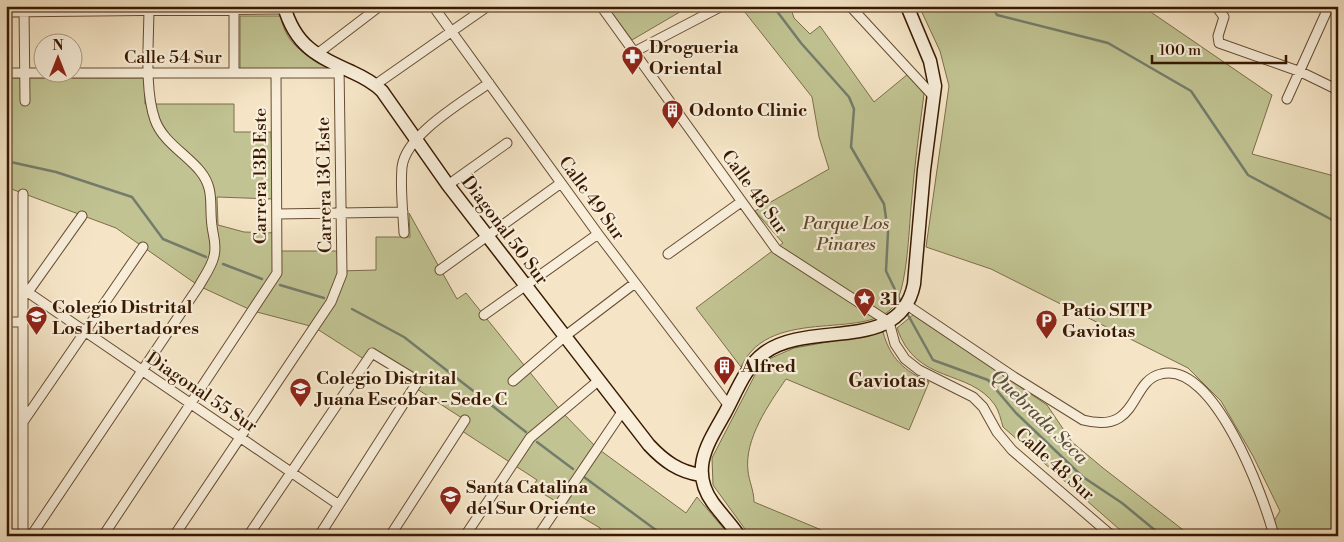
<svg xmlns="http://www.w3.org/2000/svg" width="1344" height="542" viewBox="0 0 1344 542" font-family="'Libre Bodoni',serif">
<rect width="100%" height="100%" fill="#f5e5c6"/>
<filter id="stains"><feTurbulence type="fractalNoise" baseFrequency=".004" numOctaves="4"/><feColorMatrix values="0 0 0 0 .2 0 0 0 0 .09 0 0 0 0 .02 0 0 0 .5 -.17"/></filter>
<radialGradient id="worn" r=".72"><stop offset=".6" stop-color="#630" stop-opacity="0"/><stop offset="1" stop-color="#630" stop-opacity=".3"/></radialGradient>
<path fill="#c1c392" stroke="#7c6e4a" d="M607 6H690L632 40Z
M740 6H790L794 18 810 34 820 26 874 102 908 74 924 94C919 132 914 170 911 207 909 232 907 280 897 301 874 345 771 302 741 367L696 308 783 243 755 211 829 169 819 137 812 97Z
M919 6H1142L1272 95 1252 154 1338 177V536H1265L1280 511 1253 456 1221 401 1188 368 991 269 926 247 949 86 940 51Z
M240 16H281C285 46 309 57 333 70L240 69Z
M6 78H145V104H234V132H271L273 199 217 197 218 225 244 232 277 233V251H337L339 271 376 270V237H410L409 213 457 299 466 293 561 411 597 448 686 513 697 497 730 536H603L600 528 532 487 537 480 459 429 465 420 414 387 418 381 372 354 367 361 314 327 253 311 199 286 116 228 6 187Z
M913 315 1047 405 1072 442 1103 468 1191 536H1127L1003 427C1001 420 999 411 995 405 969 368 916 385 897 328Z
M883 332C890 358 904 371 929 382L909 430 786 379C769 404 744 439 748 471 749 481 754 491 754 502L836 536H750L713 485 712 458 758 369 771 358 794 348Z"/>
<g fill="none" stroke-linecap="round" stroke-linejoin="round">
<path stroke="#747d6b" stroke-width="2.5" d="M773 6 801 43 849 97 854 109 851 147 884 204 888 232 886 271 900 300
M992 6 997 15 1108 43 1191 91 1248 175 1338 223
M6 161 56 172 132 197 163 239 206 257
M223 264 262 279
M280 285 324 298
M352 309 404 337 526 432
M908 315 933 360 988 380 1016 413 1083 477 1122 503 1162 536
M537 442 573 469
M584 477 664 536"/>
<defs>
<path id="street" d="M24 6 25 101
M433 6 598 234 729 406
M601 6 776 249 889 322 895 344 905 359 919 370 973 397 983 407 997 432 1012 450 1112 536
M850 6 934 97
M1216 6 1224 17 1218 36 1219 43 1301 72 1338 90
M234 10V73
M6 12 285 9
M634 52 722 6
M317 54 380 6
M6 73H339
M375 85 488 6
M1287 99 1329 6
M448 185 507 143
M277 214 403 212
M404 233C403 212 400 188 402 167 406 134 463 102 489 83
M668 254 741 202
M440 270 561 183
M23 289 339 505
M28 292 82 216
M907 305 1014 377 1083 420C1140 435 1129 381 1161 374 1214 360 1264 497 1274 536
M484 315 598 234
M6 322H23
M513 381 564 337 635 283
M23 422 143 247
M23 536V194
M31 536 199 286C204 277 212 266 214 256 217 244 213 236 212 226 209 205 215 189 200 171 186 154 163 142 155 120 144 89 149 40 149 6
M103 536 277 273 276 73
M174 536 331 302 342 274 339 66
M248 536 372 353 418 381 319 536
M390 536 465 420
M465 536 530 438 598 381
M538 536 622 412"/>
<path id="secondary" d="M284 6C295 46 317 56 352 72 363 77 373 82 382 91L448 185 649 445C664 461 679 472 701 475
M739 536C731 524 721 514 713 503 689 470 708 443 725 413 736 393 745 367 764 353 810 319 900 355 914 284L924 170 935 86 930 61 907 6"/>
</defs>
<use href="#street" stroke="#674c32" stroke-width="11"/>
<use href="#secondary" stroke="#381901" stroke-width="15"/>
<use href="#street" stroke="#f8eeda" stroke-width="9"/>
<use href="#secondary" stroke="#f8eeda" stroke-width="12"/>
</g>
<defs>
<symbol id="pharmacy-pin" viewBox="-11 -11 22 30"><path d="M0 17L-7.5 6A9.5 9.5 0 1 1 7.5 6Z" fill="#8f2418" stroke="#f8eeda"/><path d="M-2-6h4v4h4v4h-4v4h-4v-4h-4v-4h4Z" fill="#fff"/></symbol>
<symbol id="building-pin" viewBox="-11 -11 22 30"><path d="M0 17L-7.5 6A9.5 9.5 0 1 1 7.5 6Z" fill="#8f2418" stroke="#f8eeda"/><path d="M-4-6H4V6H1V3H-1V6H-4ZM-2.5-4.3h1.7v1.8h-1.7ZM.8-4.3h1.7v1.8H.8ZM-2.5-1h1.7V.8h-1.7ZM.8-1h1.7V.8H.8Z" fill="#fff"/></symbol>
<symbol id="sight-pin" viewBox="-11 -11 22 30"><path d="M0 17L-7.5 6A9.5 9.5 0 1 1 7.5 6Z" fill="#8f2418" stroke="#f8eeda"/><path d="M0-6L1.8-2.2L6-1.7L2.9 1.2L3.7 5.4L0 3.3L-3.7 5.4L-2.9 1.2L-6-1.7L-1.8-2.2Z" fill="#fff"/></symbol>
<symbol id="school-pin" viewBox="-11 -11 22 30"><path d="M0 17L-7.5 6A9.5 9.5 0 1 1 7.5 6Z" fill="#8f2418" stroke="#f8eeda"/><path d="M0-5L7-2L0 1L-7-2ZM-4 1L0 2.5L4 1V4Q0 6-4 4Z" fill="#fff"/></symbol>
<symbol id="parking-pin" viewBox="-11 -11 22 30"><path d="M0 17L-7.5 6A9.5 9.5 0 1 1 7.5 6Z" fill="#8f2418" stroke="#f8eeda"/><path d="M-3.5-5.5H1a3.5 3.5 0 0 1 0 7H-1V5.5H-3.5ZM-1-3.4V-.6H.8a1.4 1.4 0 0 0 0-2.8Z" fill="#fff"/></symbol>
</defs>
<g fill-rule="evenodd">
<use href="#pharmacy-pin" x="620" y="44" width="25" height="34"/>
<use href="#building-pin" x="660" y="98" width="25" height="34"/>
<use href="#sight-pin" x="852" y="286" width="25" height="34"/>
<use href="#school-pin" x="24" y="304" width="25" height="34"/>
<use href="#parking-pin" x="1034" y="308" width="25" height="34"/>
<use href="#building-pin" x="712" y="354" width="25" height="34"/>
<use href="#school-pin" x="288" y="376" width="25" height="34"/>
<use href="#school-pin" x="438" y="484" width="25" height="34"/>
</g>
<g text-anchor="middle" stroke-width="4.5" stroke-linejoin="round" paint-order="stroke">
<g font-size="18" font-weight="bold" fill="#381901" stroke="#f8eeda" text-anchor="start">
<text x="649" y="53">Drogueria<tspan x="649" dy="21">Oriental</tspan></text>
<text x="689" y="116">Odonto Clinic</text>
<text x="880" y="305">31</text>
<text x="52" y="313">Colegio Distrital<tspan x="52" dy="21">Los Libertadores</tspan></text>
<text x="1062" y="316">Patio SITP<tspan x="1062" dy="21">Gaviotas</tspan></text>
<text x="741" y="372">Alfred</text>
<text x="316" y="384">Colegio Distrital<tspan x="316" dy="21">Juana Escobar - Sede C</tspan></text>
<text x="466" y="493">Santa Catalina<tspan x="466" dy="21">del Sur Oriente</tspan></text>
</g>
<g font-size="18" fill="#381901" stroke="#f8eeda">
<text x="173" y="63">Calle 54 Sur</text>
<text transform="translate(260 176) rotate(-90)" y="6">Carrera 13B Este</text>
<text transform="translate(324 185) rotate(-91)" y="6">Carrera 13C Este</text>
<text transform="translate(755 192) rotate(54)" y="6">Calle 48 Sur</text>
<text transform="translate(592 198) rotate(54)" y="6">Calle 49 Sur</text>
<text transform="translate(505 230) rotate(53)" y="6">Diagonal 50 Sur</text>
<text transform="translate(202 392) rotate(34)" y="6">Diagonal 55 Sur</text>
<text transform="translate(1055 464) rotate(42)" y="6">Calle 48 Sur</text>
</g>
<g font-size="18" font-style="italic" fill="#614c2c" stroke="#f8eeda">
<text x="846" y="229">Parque Los<tspan x="846" dy="21">Pinares</tspan></text>
</g>
<g font-size="19" font-weight="bold" fill="#381901" stroke="#f8eeda">
<text x="887" y="387">Gaviotas</text>
</g>
<g font-size="19" font-style="italic" fill="#5b533f" stroke="#f8eeda">
<text transform="translate(1040 416) rotate(44)" y="7">Quebrada Seca</text>
</g>
</g>
<rect width="1344" height="542" fill="none" stroke="#f5e5c6" stroke-width="25"/>
<rect x="8" y="8" width="1329" height="527" fill="none" stroke="#381901" stroke-width="2.5"/>
<rect x="12" y="12" width="1319" height="517" fill="none" stroke="#381901"/>
<g transform="translate(58 58)"><circle r="24" fill="#f8eeda" stroke="#ab9983"/>
<path d="M0-4L9 19L0 12L-9 19Z" fill="#8f2418"/>
<text y="-8" font-size="14" font-weight="bold" text-anchor="middle" fill="#381901">N</text>
</g>
<path d="M1152 55v8h134v-8" fill="none" stroke="#381901" stroke-width="2.5"/>
<text x="1159" y="55" font-size="15" fill="#381901" stroke="#f8eeda" stroke-width="4" paint-order="stroke">100 m</text>
<rect width="100%" height="100%" filter="url(#stains)"/>
<rect width="100%" height="100%" fill="url(#worn)"/>
</svg>
